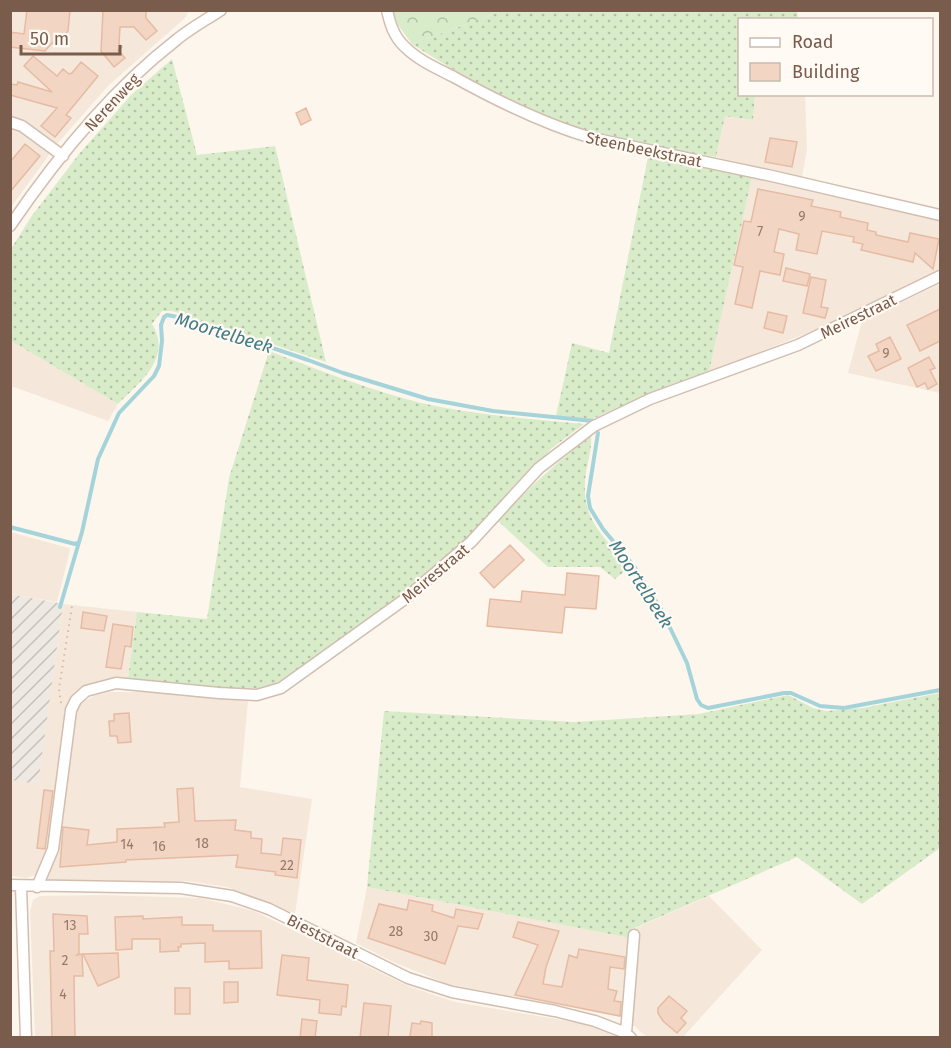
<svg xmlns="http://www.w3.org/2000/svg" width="951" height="1048" viewBox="0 0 951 1048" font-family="'Fira Sans',sans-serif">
<defs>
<pattern id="industrial-furrows" width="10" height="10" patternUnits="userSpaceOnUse" patternTransform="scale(1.5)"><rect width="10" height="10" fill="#efe9e4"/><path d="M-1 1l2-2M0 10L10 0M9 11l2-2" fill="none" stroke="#c7c0bb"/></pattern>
<pattern id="grass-dots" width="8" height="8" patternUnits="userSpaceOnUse" patternTransform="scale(1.5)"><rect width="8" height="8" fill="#d8ecc9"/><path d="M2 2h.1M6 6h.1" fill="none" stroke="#b4c2a5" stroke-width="1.8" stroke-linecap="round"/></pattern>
<pattern id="forest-crowns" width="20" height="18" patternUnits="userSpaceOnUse" patternTransform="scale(1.5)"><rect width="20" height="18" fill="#d8ecc9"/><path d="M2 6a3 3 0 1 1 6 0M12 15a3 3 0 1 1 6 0" fill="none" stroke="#b4c2a5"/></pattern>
</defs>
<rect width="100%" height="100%" fill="#fdf6ec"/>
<path fill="#f5e8da" d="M11 11H189L185 18 108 86 58 143 11 207Z
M755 95H805L807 149 802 177 716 157 725 116 753 120Z
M752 177 940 220V270L820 328 709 372Z
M940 284V393L848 373 862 321Z
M11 341 118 404 108 421 11 386Z
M10 532 69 548 70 550 57 602 11 594Z
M63 604 137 612 128 678 99 681 78 693 66 705 50 848 41 869 35 875 26 878 11 876V780L38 783Z
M109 692H158L248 701 240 787 312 799 295 914 227 887 187 881H47L55 857 74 713 80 703 94 696Z
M367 887 630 938 631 930 709 896 762 950 683 1037 648 1038 625 1018 448 984 393 962 356 943Z
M101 895 201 898 254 911 406 985 428 993 455 1002 586 1024 613 1032 619 1037H35L30 912 33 900 40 896Z"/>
<path fill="url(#industrial-furrows)" d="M11 594 63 604 38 784 11 780Z"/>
<path fill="url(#grass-dots)" d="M797 10 798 19 740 20V94L755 95 753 120 725 116 716 157C674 149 625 143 585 130 524 110 466 79 412 44L502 11Z
M172 59 197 155 275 146 326 362 172 311H162L152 324C173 358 139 383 118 404L11 341V249L31 217 79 154 132 94Z
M648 157 752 177 709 372 672 384 590 420 556 416 572 343 609 353Z
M269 351C319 370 369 390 421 403 475 415 529 419 584 424L552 448 482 525 447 559 407 591 284 679 268 687 236 690 128 678 137 612 207 619 229 478Z
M591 436C592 449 588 460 586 473 579 518 603 536 630 567L615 579 600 567H548L498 521C527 489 557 462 591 436Z
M940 693V848L862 904 797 857 632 929 630 938 367 887 384 711 574 722 699 714 788 695 813 708 826 711 862 708Z"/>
<path fill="url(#forest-crowns)" d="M393 11V10L502 11 412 44 398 25Z"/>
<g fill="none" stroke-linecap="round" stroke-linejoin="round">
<path stroke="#a5d3da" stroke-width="4" d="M598 433 588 496 590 508 603 529 634 566 661 609 687 663 697 699 701 705 708 708 784 693H791L820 706 844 708 940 690
M10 527 75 544 77 543
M60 607 82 532 98 459 119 413 154 376 159 366 162 341 161 325 164 317 167 315 188 319 308 360 343 373 428 399 493 411 593 421"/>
</g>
<path fill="#f3d5c3" stroke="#e6bba3" stroke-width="1.5" d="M27 10H70L68 31 57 43 54 41 45 51 10 47V32L24 34Z
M103 10H146V18L157 31 146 40 134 27H120L119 44 122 47 118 50 125 58 114 67 101 51Z
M33 56 57 76 63 69 69 74 72 73 81 62 98 76 66 115 71 118 55 137 41 126 57 108 10 95V84L17 85 18 82 52 92 24 66Z
M306 108 311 120 301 125 296 113Z
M770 138 797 142 792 167 765 162Z
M25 144 40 156 10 192V162Z
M758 189 813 200 811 206 841 212 840 217 868 223 867 230 876 232V235L908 242 910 233 939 239 933 269 915 253 913 262 861 250 863 244 853 242 854 237 822 231 817 254 796 250 799 234 779 229 774 252 784 254 780 275 760 271 752 308 735 304 743 267 734 265 744 221 751 222Z
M786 268 810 274 807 286 783 281Z
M811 277 826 280 821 307 828 308 825 318 803 313Z
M940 309V341L920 351 907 325Z
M768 312 787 316 783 333 764 328Z
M890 337 901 359 876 371 868 356 879 351 876 344Z
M929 357 935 368 930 370 937 384 928 389 925 383 917 387 908 368Z
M510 545 524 560 494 588 480 573Z
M567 573 599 576 596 609 565 607 562 633 487 626 490 599 521 602 522 591 565 595Z
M83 612 107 616 104 631 81 628Z
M113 624 133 627 131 647 125 646 121 669 106 667Z
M129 713 131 742 118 743 117 736H110L109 721H114V714Z
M193 788 195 821 236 820 235 830 251 832V838L262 839 261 853 281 855 283 838 301 840 297 878 275 875 276 872 236 867 238 855 126 860V862L60 867 63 827 89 830 87 845 117 842V829L165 827 164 823 179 822 177 789Z
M44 790 53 791 45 849 37 848Z
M409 900 433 905 432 911 454 918 456 909 483 914 478 929 458 926 445 964 368 938 379 904 407 910Z
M53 914 87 916 88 934H79V953L77 955 82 954 83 976H74L75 1038H52L50 951H54Z
M143 916V919L182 917V925H213V931H261L262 968 229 969V961L205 962V943L181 944V947H178L179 951 160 952V939H132V949L116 950 115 917Z
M518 922 559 931 546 967 543 984 562 987 569 955 577 958 579 949 625 957 624 969 610 967 608 989 617 991 614 1001 621 1002 620 1016 515 995 538 945 513 937Z
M118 953 119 977 98 986 83 954Z
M282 955 309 958 307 980 348 985 346 1007 342 1006 341 1015 319 1013 320 1000 277 995Z
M224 982H238V1002L224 1003Z
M175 988H190V1014H175Z
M669 996 687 1011 681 1018 686 1023 677 1033 663 1021 658 1013V1008Z
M364 1003 391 1006 388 1038H360Z
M302 1019 317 1021 315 1038H300Z
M421 1021 432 1023V1038H412L410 1036 412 1023 420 1024Z"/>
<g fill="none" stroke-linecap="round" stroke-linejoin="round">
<defs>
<path id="minor" d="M387 10C390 24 394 37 405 47 418 60 436 68 452 76 497 101 543 124 592 138L772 176 940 215
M10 122 22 126 63 156
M10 226C55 160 112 90 175 41 189 29 206 20 221 10
M10 885 181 888 232 896 269 909 408 978 452 992 555 1011 595 1021 626 1033 631 1038
M21 886 26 1038
M37 887 53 849 71 710 76 700 86 691 116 683 219 693 257 695 281 688 405 599 471 542 539 468 594 426 650 399 798 345 940 276
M626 1033 634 935"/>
</defs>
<use href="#minor" stroke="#d1beb0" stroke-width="13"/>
<path stroke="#d9b8a5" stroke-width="2" stroke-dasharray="1.5 4.5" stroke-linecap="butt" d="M61 703 59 689 72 606"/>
<use href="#minor" stroke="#fff" stroke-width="10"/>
</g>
<g text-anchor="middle" stroke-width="4.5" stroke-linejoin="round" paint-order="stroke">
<g font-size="14" fill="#987a6a">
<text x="802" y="221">9</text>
<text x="760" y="236">7</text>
<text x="886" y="358">9</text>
<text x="202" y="848">18</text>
<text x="127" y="849">14</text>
<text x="159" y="851">16</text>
<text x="287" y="870">22</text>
<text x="70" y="930">13</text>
<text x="396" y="936">28</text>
<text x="431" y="941">30</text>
<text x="65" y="965">2</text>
<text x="63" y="999">4</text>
</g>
<g font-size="16" fill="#7a5c4d" stroke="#fffaf3">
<text transform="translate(112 102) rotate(-47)" y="6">Nerenweg</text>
<text transform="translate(644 149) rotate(12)" y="6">Steenbeekstraat</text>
<text transform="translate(858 316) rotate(-26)" y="6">Meirestraat</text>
<text transform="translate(435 573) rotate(-40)" y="6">Meirestraat</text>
<text transform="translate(323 936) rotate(27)" y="6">Bieststraat</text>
</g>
<g font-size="18" font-style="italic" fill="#437c86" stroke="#fffaf3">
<text transform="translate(224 333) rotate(17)" y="6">Moortelbeek</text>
<text transform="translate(641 584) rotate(57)" y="6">Moortelbeek</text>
</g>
</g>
<rect width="951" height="1048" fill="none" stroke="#7a5c4d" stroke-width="24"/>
<rect x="738" y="18" width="195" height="78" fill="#fffaf3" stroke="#cabbb1" stroke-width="1.5"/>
<rect x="750" y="38" width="30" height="9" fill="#ffffff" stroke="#cabbb1" stroke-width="1.5"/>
<text x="792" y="48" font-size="18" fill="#7a5c4d">Road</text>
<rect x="750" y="63" width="30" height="18" fill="#f3d5c3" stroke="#cabbb1" stroke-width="1.5"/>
<text x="792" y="78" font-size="18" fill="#7a5c4d">Building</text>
<path d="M21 45v9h99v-9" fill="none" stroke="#7a5c4d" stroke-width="3"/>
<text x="30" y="45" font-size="18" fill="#7a5c4d" stroke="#fffaf3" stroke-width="4.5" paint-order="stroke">50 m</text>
</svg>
